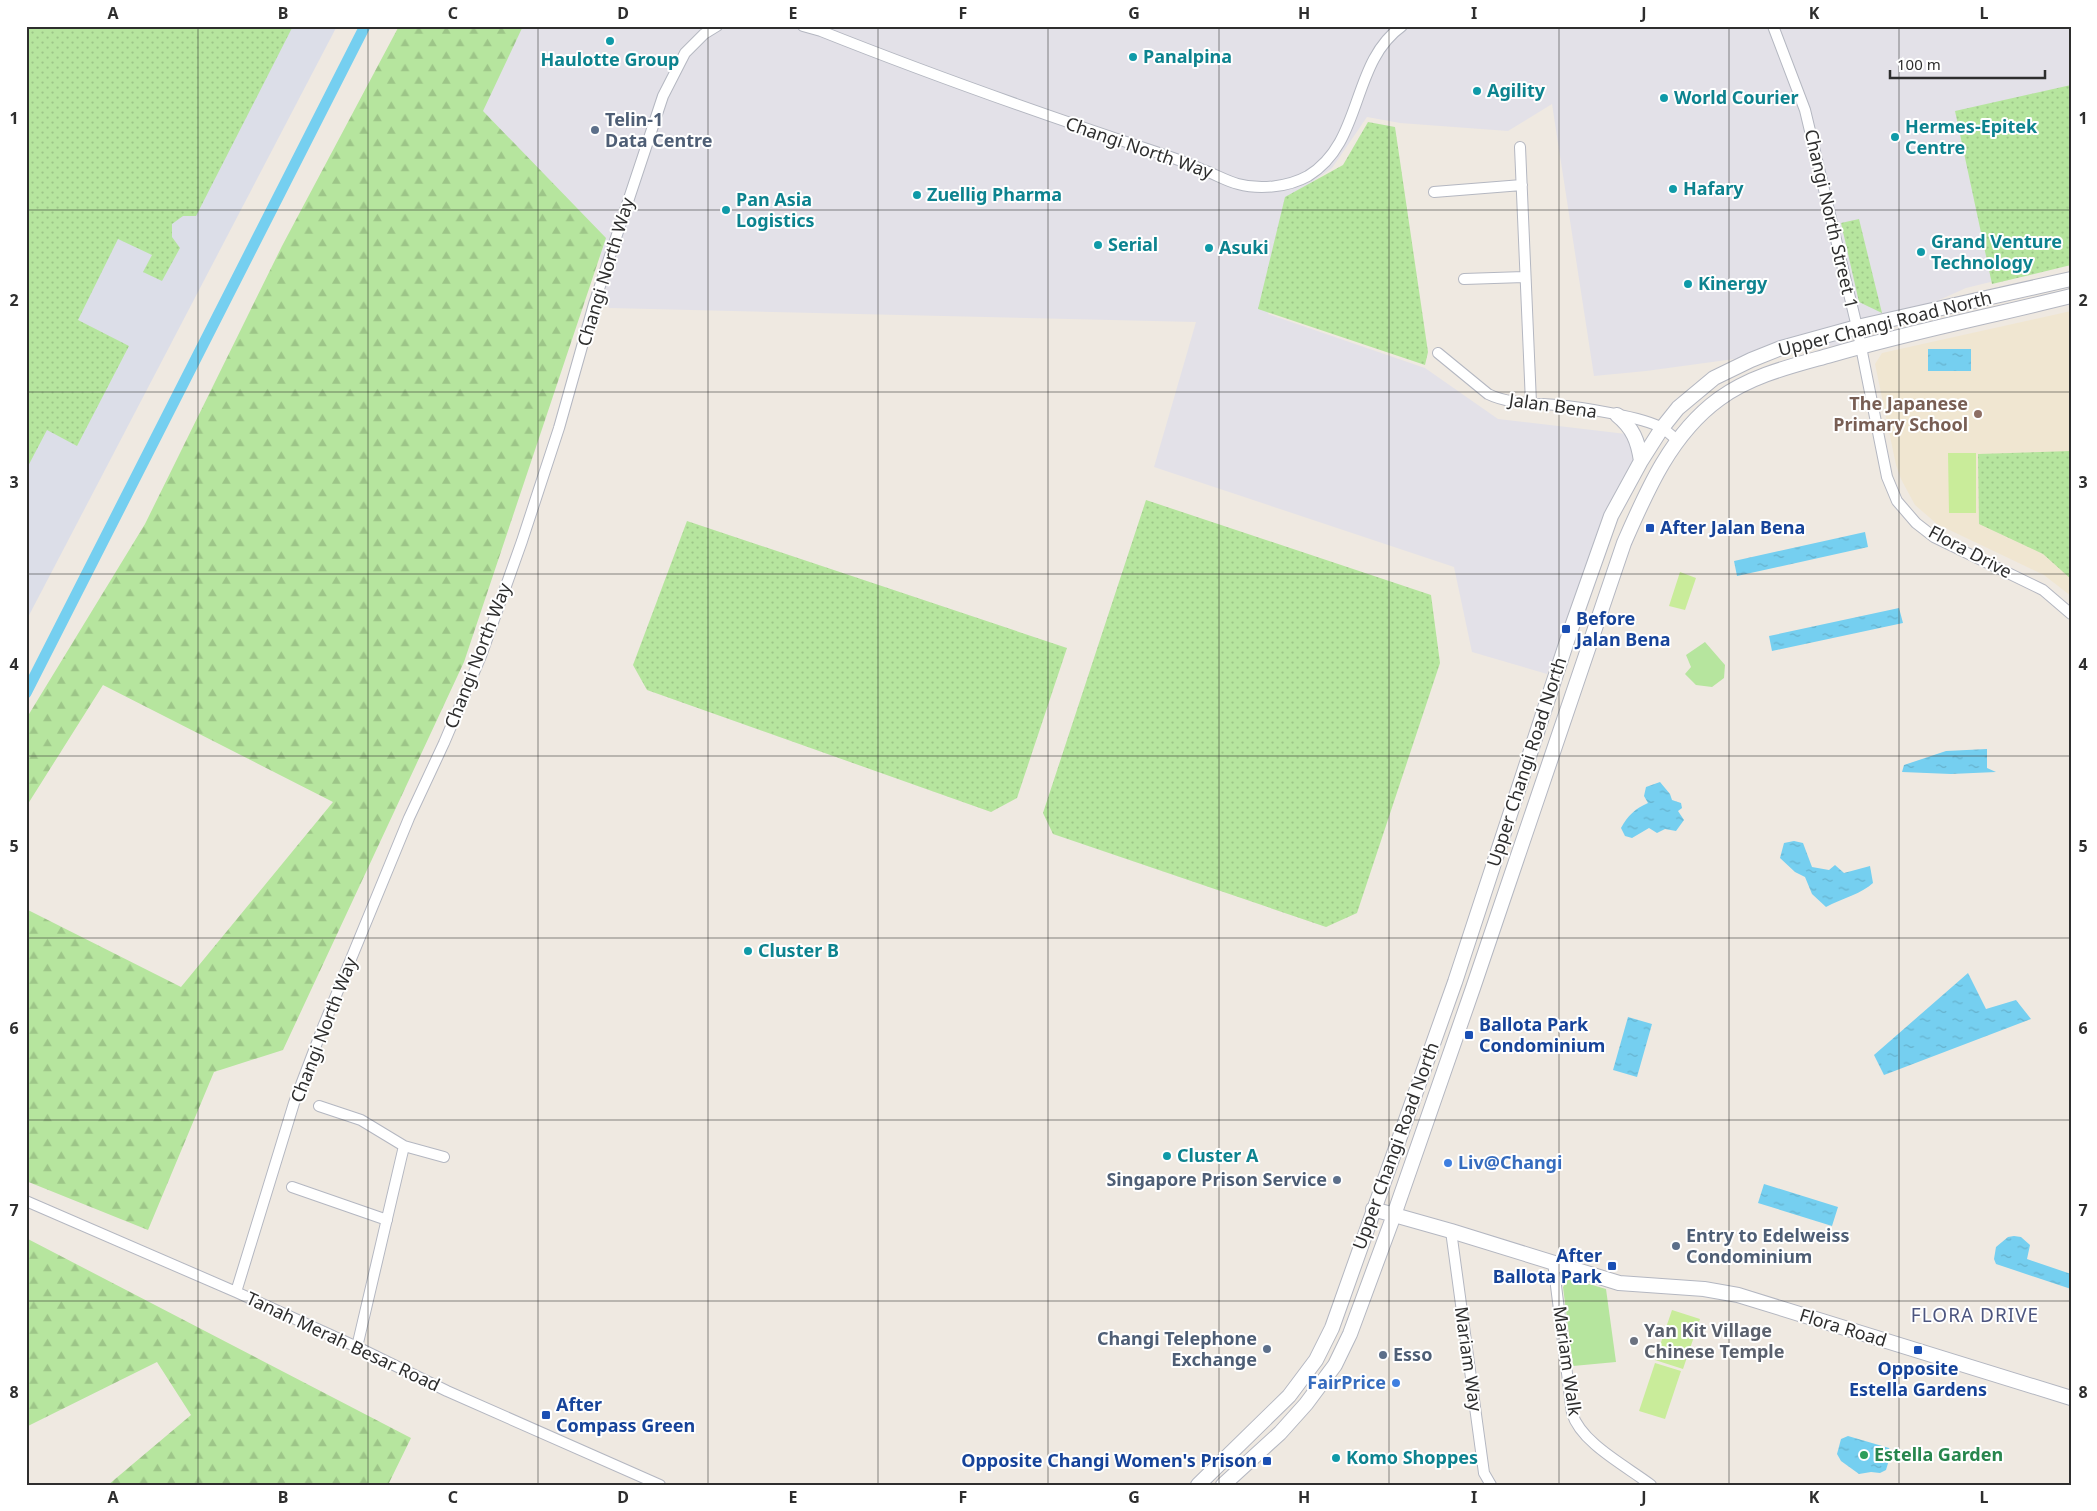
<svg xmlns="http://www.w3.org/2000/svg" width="2097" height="1511" viewBox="0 0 2097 1511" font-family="'Noto Sans',sans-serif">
<defs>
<pattern id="grass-dots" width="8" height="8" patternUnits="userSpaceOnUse" patternTransform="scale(1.25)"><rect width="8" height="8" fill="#b6e59e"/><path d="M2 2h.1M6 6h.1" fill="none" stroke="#9dc588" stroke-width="1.8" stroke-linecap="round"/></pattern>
<pattern id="forest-firs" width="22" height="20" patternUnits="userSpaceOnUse" patternTransform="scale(1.25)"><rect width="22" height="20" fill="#b6e59e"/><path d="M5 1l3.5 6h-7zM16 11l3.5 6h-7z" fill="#9dc588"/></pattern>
<pattern id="water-ripples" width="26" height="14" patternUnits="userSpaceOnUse" patternTransform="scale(1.25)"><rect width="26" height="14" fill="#75cff0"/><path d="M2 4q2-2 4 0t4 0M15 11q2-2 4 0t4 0" fill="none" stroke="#66b2ce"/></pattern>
</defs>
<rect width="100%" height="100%" fill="#efe9e1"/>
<path fill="#e3e1e8" d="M516 26H2071V262L1966 288 1838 345 1646 371 1594 376 1552 104 1508 131 1400 123 1367 117 1332 168 1295 194 1268 314 1425 368 1498 419 1643 436 1547 674 1472 652 1454 567 1154 467 1196 322 609 308 597 240 473 111Z"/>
<path fill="#f0e6d1" d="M2071 311V596L2044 575 1937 524 1915 505 1901 479 1896 465 1875 364 1882 353Z"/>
<path fill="#dcdee8" d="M26 26H337L26 621Z"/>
<path fill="url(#grass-dots)" d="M26 26H293L196 216H183L172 224V237L180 248 162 281 143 272 152 255 118 239 78 320 129 346 77 446 47 430 26 470Z
M2071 85V265L1992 284 1955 111Z
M1368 122 1395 127 1428 352 1425 365 1258 309 1285 197 1343 165Z
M1859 219 1882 313 1859 302 1841 223Z
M2071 451V579L2043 554 1979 524 1978 454Z
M1146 500 1431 595 1440 663 1357 913 1326 927 1053 834 1043 813Z
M687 521 1067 648 1017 798 991 812 647 690 633 665Z"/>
<path fill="url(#forest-firs)" d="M399 26H523L483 111 606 238 464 662 283 1050 214 1072 148 1230 26 1181V909L181 987 333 802 103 685 26 807V719L145 524 282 246Z
M26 1238 411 1438 388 1485H108L191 1415 157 1362 26 1427Z"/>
<path fill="#b6e59e" d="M1705 642 1725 665 1724 678 1712 687 1696 685 1685 674 1691 667 1686 655Z
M1572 1279 1606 1289 1616 1362 1573 1366 1563 1287 1568 1280Z"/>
<path fill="#c9ec9a" d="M1948 453H1976V513H1949Z
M1680 572 1696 578 1685 610 1669 606Z
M1672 1310 1700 1319 1683 1369 1655 1360Z
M1655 1363 1681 1371 1665 1419 1639 1411Z"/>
<path fill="url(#water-ripples)" d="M1928 349H1971V371H1928Z
M1865 532 1868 547 1737 576 1734 561Z
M1899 608 1903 623 1772 651 1769 636Z
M1987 749V768L1996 772 1951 774 1902 772 1904 765 1946 751Z
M1660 782 1670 794 1672 800 1681 803 1682 808 1678 811 1684 820 1676 831 1665 829 1657 833 1649 828 1632 838 1625 836 1621 828C1628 815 1635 809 1648 803L1644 796 1646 787Z
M1794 841 1803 843 1812 867 1829 870 1835 865 1844 873 1870 866 1873 883C1863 893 1841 899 1826 907L1812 894 1805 877 1795 872 1780 858 1784 843Z
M1968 973 1986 1009 2016 1000 2031 1019 1884 1075 1874 1055Z
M1628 1017 1652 1024 1637 1077 1613 1070Z
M1764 1184 1838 1207 1832 1226 1758 1203Z
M2014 1236 2021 1237 2030 1245 2027 1259 2071 1274V1289L1996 1264 1994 1259 1996 1247 2008 1237Z
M1848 1436 1889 1448 1891 1453 1886 1470 1880 1473 1871 1472 1859 1474 1841 1461 1837 1454 1841 1439Z"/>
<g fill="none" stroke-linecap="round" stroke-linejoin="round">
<path stroke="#75cff0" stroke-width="11" d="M26 693 365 26"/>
<defs>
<path id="street" d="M803 26 821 31C929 74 1039 113 1150 150 1168 156 1186 162 1203 170 1215 174 1226 181 1238 184 1260 190 1288 187 1308 176 1364 142 1350 63 1402 26
M1773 26 1805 110 1857 327 1887 477 1897 501 1916 523 1934 537 2043 590 2071 614
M1520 147 1531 403
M1434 192 1522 185
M1464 279 1524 277
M1438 353 1488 394C1508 404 1534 403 1556 405 1579 407 1644 417 1662 428 1667 431 1672 436 1677 440
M319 1106 361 1120 404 1146 444 1157
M292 1187 387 1220
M26 1201 236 1292 357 1347 447 1391 660 1485
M1451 1231 1484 1473 1491 1485
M1553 1262 1572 1413C1581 1443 1626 1466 1651 1485
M236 1292 294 1103 323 1027 409 818 444 743 481 656 522 541 559 428 594 304 663 96 685 53 704 34 717 26
M357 1347 404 1146"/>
<path id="secondary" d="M1617 415C1633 428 1638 441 1641 461
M1373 1209 1451 1231 1619 1283 1704 1289 1738 1295 2071 1398
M1198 1485 1289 1396 1316 1360 1332 1328 1455 982 1570 632 1611 516 1641 461 1662 428 1678 408 1714 378 1751 360 1781 348 1857 327 2071 279
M1223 1485 1280 1433 1306 1404 1335 1365 1350 1334 1394 1215 1473 988 1624 543C1647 490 1671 434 1719 399 1752 375 1792 366 1831 355 1910 332 1991 316 2071 296"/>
</defs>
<use href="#street" stroke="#b4b7c1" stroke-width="12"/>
<use href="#secondary" stroke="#b4b7c1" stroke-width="16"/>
<use href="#street" stroke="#fff" stroke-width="10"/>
<use href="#secondary" stroke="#fff" stroke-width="14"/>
</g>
<path fill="none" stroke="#2e2e2e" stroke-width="1" stroke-opacity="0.55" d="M198 26V1485M368 26V1485M538 26V1485M708 26V1485M878 26V1485M1048 26V1485M1219 26V1485M1389 26V1485M1559 26V1485M1729 26V1485M1899 26V1485M26 210H2071M26 392H2071M26 574H2071M26 756H2071M26 938H2071M26 1120H2071M26 1301H2071"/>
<g fill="#0f9aa8" stroke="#fff" stroke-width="2">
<circle cx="610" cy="41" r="5"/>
<circle cx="1133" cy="57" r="5"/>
<circle cx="1477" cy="91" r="5"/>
<circle cx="1664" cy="98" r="5"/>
<circle cx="1895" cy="137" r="5"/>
<circle cx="1673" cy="189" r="5"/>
<circle cx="917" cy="195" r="5"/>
<circle cx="726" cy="210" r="5"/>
<circle cx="1098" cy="245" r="5"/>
<circle cx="1209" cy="248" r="5"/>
<circle cx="1921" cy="252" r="5"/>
<circle cx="1688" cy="284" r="5"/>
<circle cx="748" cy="951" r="5"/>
<circle cx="1167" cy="1156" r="5"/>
<circle cx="1336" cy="1458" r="5"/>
</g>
<g fill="#5c6f8a" stroke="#fff" stroke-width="2">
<circle cx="595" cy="130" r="5"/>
<circle cx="1337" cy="1180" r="5"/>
<circle cx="1676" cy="1246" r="5"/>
<circle cx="1267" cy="1349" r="5"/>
<circle cx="1383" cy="1355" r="5"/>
</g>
<circle fill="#8d6e63" stroke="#fff" stroke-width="2" cx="1978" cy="414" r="5"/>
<g fill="#1a4fb4" stroke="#fff" stroke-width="2">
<rect x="1645" y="523" width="10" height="10" rx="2.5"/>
<rect x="1561" y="624" width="10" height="10" rx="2.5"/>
<rect x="1464" y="1030" width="10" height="10" rx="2.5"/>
<rect x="1607" y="1261" width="10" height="10" rx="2.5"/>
<rect x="1913" y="1345" width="10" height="10" rx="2.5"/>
<rect x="541" y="1410" width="10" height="10" rx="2.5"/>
<rect x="1262" y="1456" width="10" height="10" rx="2.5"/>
</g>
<g fill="#3f7fe0" stroke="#fff" stroke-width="2">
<circle cx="1448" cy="1163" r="5"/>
<circle cx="1396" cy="1383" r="5"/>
</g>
<circle fill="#6b7280" stroke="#fff" stroke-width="2" cx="1634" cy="1341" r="5"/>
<circle fill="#2e9e5b" stroke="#fff" stroke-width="2" cx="1864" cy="1455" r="5"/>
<g text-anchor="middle" stroke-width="4" stroke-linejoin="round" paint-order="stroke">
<g font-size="18" font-weight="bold" fill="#0d838f" stroke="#fff" text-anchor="start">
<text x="1143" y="63">Panalpina</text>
<text x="610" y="66" text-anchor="middle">Haulotte Group</text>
<text x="1487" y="97">Agility</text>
<text x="1674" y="104">World Courier</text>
<text x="1905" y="133">Hermes-Epitek<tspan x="1905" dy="21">Centre</tspan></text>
<text x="1683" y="195">Hafary</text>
<text x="927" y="201">Zuellig Pharma</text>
<text x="736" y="206">Pan Asia<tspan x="736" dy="21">Logistics</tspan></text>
<text x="1931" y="248">Grand Venture<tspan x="1931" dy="21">Technology</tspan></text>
<text x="1108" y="251">Serial</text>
<text x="1219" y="254">Asuki</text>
<text x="1698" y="290">Kinergy</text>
<text x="758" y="957">Cluster B</text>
<text x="1177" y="1162">Cluster A</text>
<text x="1346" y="1464">Komo Shoppes</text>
</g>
<g font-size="18" font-weight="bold" fill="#4e5e75" stroke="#fff" text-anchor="start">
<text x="605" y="126">Telin-1<tspan x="605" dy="21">Data Centre</tspan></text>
<text x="1327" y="1186" text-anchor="end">Singapore Prison Service</text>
<text x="1686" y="1242">Entry to Edelweiss<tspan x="1686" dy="21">Condominium</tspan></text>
<text x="1257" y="1345" text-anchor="end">Changi Telephone<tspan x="1257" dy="21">Exchange</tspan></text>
<text x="1393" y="1361">Esso</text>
</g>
<g font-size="18" fill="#2e2e2e" stroke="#fff">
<text transform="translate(1139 148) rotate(19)" y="6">Changi North Way</text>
<text transform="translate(1831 219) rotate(77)" y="6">Changi North Street 1</text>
<text transform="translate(606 272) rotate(-73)" y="6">Changi North Way</text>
<text transform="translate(1885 324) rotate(-14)" y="6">Upper Changi Road North</text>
<text transform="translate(1553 406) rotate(8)" y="6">Jalan Bena</text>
<text transform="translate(1970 552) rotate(28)" y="6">Flora Drive</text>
<text transform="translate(478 656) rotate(-69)" y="6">Changi North Way</text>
<text transform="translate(1527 762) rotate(-72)" y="6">Upper Changi Road North</text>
<text transform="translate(324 1030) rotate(-69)" y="6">Changi North Way</text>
<text transform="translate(1396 1146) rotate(-70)" y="6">Upper Changi Road North</text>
<text transform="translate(1843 1328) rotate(17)" y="6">Flora Road</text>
<text transform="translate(343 1342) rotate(25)" y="6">Tanah Merah Besar Road</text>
<text transform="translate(1468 1359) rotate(82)" y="6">Mariam Way</text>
<text transform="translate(1567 1361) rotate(82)" y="6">Mariam Walk</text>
</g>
<g font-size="18" font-weight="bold" fill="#785e54" stroke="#fff" text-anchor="end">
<text x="1968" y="410">The Japanese<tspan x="1968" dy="21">Primary School</tspan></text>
</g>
<g font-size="18" font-weight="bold" fill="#164399" stroke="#fff" text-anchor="start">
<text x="1660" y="534">After Jalan Bena</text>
<text x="1576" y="625">Before<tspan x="1576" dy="21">Jalan Bena</tspan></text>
<text x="1479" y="1031">Ballota Park<tspan x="1479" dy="21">Condominium</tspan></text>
<text x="1602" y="1262" text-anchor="end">After<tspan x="1602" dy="21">Ballota Park</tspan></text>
<text x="1918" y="1375" text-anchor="middle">Opposite<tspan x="1918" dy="21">Estella Gardens</tspan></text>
<text x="556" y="1411">After<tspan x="556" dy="21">Compass Green</tspan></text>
<text x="1257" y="1467" text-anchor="end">Opposite Changi Women's Prison</text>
</g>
<g font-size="18" font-weight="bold" fill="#366cbe" stroke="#fff" text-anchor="start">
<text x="1458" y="1169">Liv@Changi</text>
<text x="1386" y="1389" text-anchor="end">FairPrice</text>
</g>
<g font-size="18" font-weight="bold" fill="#5b616d" stroke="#fff" text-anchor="start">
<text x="1644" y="1337">Yan Kit Village<tspan x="1644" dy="21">Chinese Temple</tspan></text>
</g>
<g font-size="18" font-weight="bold" fill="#27864d" stroke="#fff" text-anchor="start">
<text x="1874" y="1461">Estella Garden</text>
</g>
<g font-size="19" letter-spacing="1" fill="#4d5680" stroke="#fff">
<text x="1975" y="1322">FLORA DRIVE</text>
</g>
</g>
<rect width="2097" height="1511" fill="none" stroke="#ffffff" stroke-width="55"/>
<path d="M1890 70v8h155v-8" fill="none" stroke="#2e2e2e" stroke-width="2.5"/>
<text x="1897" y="70" font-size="15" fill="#2e2e2e" stroke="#ffffff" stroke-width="4" paint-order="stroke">100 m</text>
<rect x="28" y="28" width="2042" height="1456" fill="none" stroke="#2e2e2e" stroke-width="2"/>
<g font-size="16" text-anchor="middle" font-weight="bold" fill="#2e2e2e">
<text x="113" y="19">A</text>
<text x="283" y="19">B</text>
<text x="453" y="19">C</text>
<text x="623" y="19">D</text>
<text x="793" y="19">E</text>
<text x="963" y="19">F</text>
<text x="1134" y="19">G</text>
<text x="1304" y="19">H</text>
<text x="1474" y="19">I</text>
<text x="1644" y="19">J</text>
<text x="1814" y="19">K</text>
<text x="1984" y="19">L</text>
<text x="14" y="124">1</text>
<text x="2083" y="124">1</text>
<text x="14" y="306">2</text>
<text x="2083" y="306">2</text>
<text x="14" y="488">3</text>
<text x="2083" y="488">3</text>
<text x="14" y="670">4</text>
<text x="2083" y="670">4</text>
<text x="14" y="852">5</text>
<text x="2083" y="852">5</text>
<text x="14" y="1034">6</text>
<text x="2083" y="1034">6</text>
<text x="14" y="1216">7</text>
<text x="2083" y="1216">7</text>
<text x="14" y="1398">8</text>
<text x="2083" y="1398">8</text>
<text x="113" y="1503">A</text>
<text x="283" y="1503">B</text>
<text x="453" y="1503">C</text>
<text x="623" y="1503">D</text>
<text x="793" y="1503">E</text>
<text x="963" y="1503">F</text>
<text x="1134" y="1503">G</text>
<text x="1304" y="1503">H</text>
<text x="1474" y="1503">I</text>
<text x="1644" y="1503">J</text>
<text x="1814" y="1503">K</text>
<text x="1984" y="1503">L</text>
</g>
</svg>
